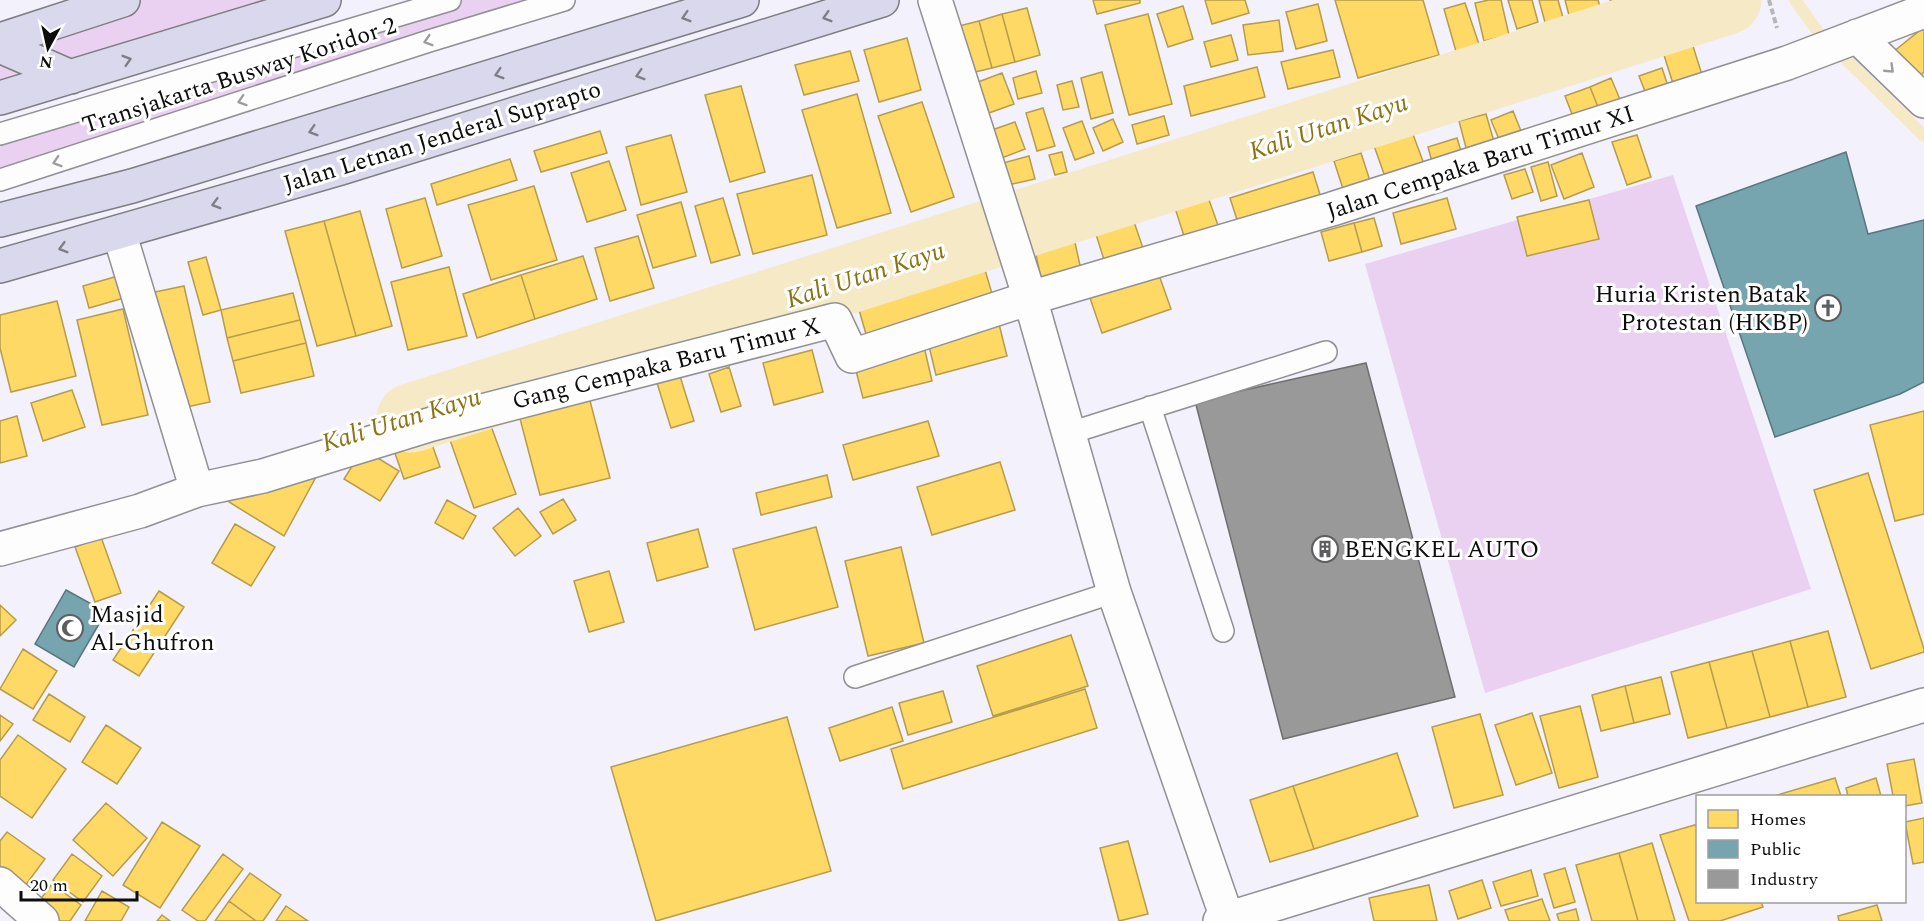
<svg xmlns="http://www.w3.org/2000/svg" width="1924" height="921" viewBox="0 0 1924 921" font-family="Spectral,serif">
<rect width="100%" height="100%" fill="#f3f1fb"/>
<path fill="#ead1f2" d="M123 0H324L0 98V40Z
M450 0H572L0 180V134Z
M1673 175 1811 589 1485 693 1365 264Z"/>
<path fill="#ffd966" stroke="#b69c4b" stroke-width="1.5" d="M1093 0H1140V3L1097 14Z
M1205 0H1245L1249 13 1212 24Z
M1335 0H1423L1439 55 1358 78Z
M1489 0H1501L1509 35 1484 41 1475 3Z
M1508 0H1532L1538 22 1517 29Z
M1539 0H1558L1564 21 1546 26Z
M1565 0H1598L1601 11 1570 19Z
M1610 0H1649L1613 10Z
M1465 3 1480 47 1457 55 1444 9Z
M1318 4 1327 41 1296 49 1286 12Z
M1183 6 1193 39 1168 47 1157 14Z
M1027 8 1040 55 1015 62 1002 14Z
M1002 14 1015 62 992 68 979 21Z
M1148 14 1172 104 1129 115 1105 25Z
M1279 20 1283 51 1248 55 1243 25Z
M979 21 992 68 971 73 959 26Z
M1924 27V72L1916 79 1893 52Z
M1231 35 1238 60 1211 67 1204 42Z
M907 38 921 90 879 102 864 50Z
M1692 43 1704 81 1675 90 1663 52Z
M1333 50 1340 77 1288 89 1281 62Z
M850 51 859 81 804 95 795 65Z
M1257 67 1265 97 1191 116 1184 86Z
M1662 68 1670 92 1648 99 1639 76Z
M1036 71 1042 93 1018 99 1013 78Z
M1102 72 1113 113 1091 119 1081 78Z
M1002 73 1014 104 989 113 978 82Z
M1611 78 1624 109 1602 117 1590 87Z
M1072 81 1079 107 1063 110 1057 85Z
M741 86 765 172 730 182 705 95Z
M1590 87 1602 117 1577 127 1565 96Z
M857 94 891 213 837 228 802 110Z
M922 102 954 197 911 212 878 116Z
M1043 108 1055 146 1037 151 1026 113Z
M1513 111 1525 141 1503 149 1491 120Z
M1486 114 1497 152 1469 159 1459 121Z
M1164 116 1169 135 1137 144 1132 125Z
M1113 119 1123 142 1103 151 1093 128Z
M1082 121 1094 153 1075 160 1063 128Z
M1015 122 1025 149 999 159 989 131Z
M1411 129 1427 172 1388 185 1373 143Z
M600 131 607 153 541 172 534 151Z
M671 135 687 192 641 205 626 147Z
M1637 135 1651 177 1627 185 1612 142Z
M1457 138 1464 161 1434 169 1428 147Z
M1062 152 1067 172 1055 175 1049 155Z
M1361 153 1372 187 1345 195 1334 161Z
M1582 153 1594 187 1564 199 1551 165Z
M1029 156 1035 179 1008 185 1003 163Z
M510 159 517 180 437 205 431 184Z
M609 161 626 210 587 222 571 173Z
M1548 162 1557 196 1541 201 1531 167Z
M1525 169 1533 192 1512 199 1504 175Z
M1313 172 1322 201 1239 226 1230 198Z
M812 175 827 235 753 254 737 194Z
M534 186 557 260 491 280 468 205Z
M1208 197 1220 231 1186 242 1175 208Z
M425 198 442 256 402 268 386 209Z
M723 198 740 255 711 263 695 206Z
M1447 198 1456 229 1401 244 1393 213Z
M1589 200 1599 239 1527 256 1517 217Z
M681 202 696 256 653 268 637 215Z
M360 211 392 326 356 336 324 221Z
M1132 216 1144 251 1105 263 1094 228Z
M1374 218 1382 246 1362 252 1354 223Z
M324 221 356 336 317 346 285 231Z
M1354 223 1362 252 1329 261 1321 232Z
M638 236 654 288 610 301 595 248Z
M1074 238 1081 270 1041 278 1034 246Z
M980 253 993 297 866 334 853 289Z
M583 256 597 299 535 319 521 275Z
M206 257 221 310 203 315 188 262Z
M449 267 467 336 408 350 391 282Z
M521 275 535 319 477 338 463 294Z
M1159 275 1171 309 1102 333 1090 298Z
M118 276 124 298 89 308 83 286Z
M184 286 210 402 177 409 150 293Z
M293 293 300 320 227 338 221 310Z
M57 301 76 376 11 392 0 348V315Z
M123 309 148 415 102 425 77 320Z
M300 320 306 343 233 361 227 338Z
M999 324 1007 356 936 375 928 342Z
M923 342 932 381 863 398 853 359Z
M306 343 314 376 241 393 233 361Z
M812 350 823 392 774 405 763 363Z
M729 367 741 406 721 412 709 374Z
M680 376 694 421 671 428 657 383Z
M72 390 85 427 43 441 31 403Z
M588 393 610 478 540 495 518 411Z
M1924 411V514L1895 521 1870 425Z
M17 416 27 456 0 463V421Z
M928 421 939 456 853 480 843 445Z
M491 426 516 494 474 508 450 440Z
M426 427 440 467 404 479 390 439Z
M363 449 399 471 380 501 344 479Z
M1000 462 1015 510 932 535 917 487Z
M322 466 284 536 221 497Z
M1868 473 1924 649V652L1871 669 1814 490Z
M827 475 832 497 761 515 756 493Z
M563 499 576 520 553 534 540 512Z
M447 500 476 516 463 539 435 523Z
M518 508 541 536 515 556 493 528Z
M235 524 275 547 251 586 212 563Z
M816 527 838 607 755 630 733 549Z
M698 529 708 567 657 581 647 543Z
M101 537 121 593 95 602 75 547Z
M901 547 924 643 868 656 845 561Z
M609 571 624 622 589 632 574 581Z
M159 591 184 607 139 676 113 660Z
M0 605 16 620 0 636Z
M1828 631 1846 697 1808 707 1790 641Z
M1071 635 1088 686 993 716 977 666Z
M1790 641 1808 707 1770 717 1752 651Z
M23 649 57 671 33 709 0 689Z
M1752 651 1770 717 1727 728 1709 662Z
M1709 662 1727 728 1688 738 1671 672Z
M1661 677 1670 714 1634 723 1625 686Z
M1625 686 1634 723 1601 731 1592 695Z
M1085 689 1097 728 903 789 891 749Z
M943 691 952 722 908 735 899 703Z
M49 694 85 717 70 742 33 720Z
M1580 706 1598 777 1559 788 1540 716Z
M892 707 903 741 840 761 829 728Z
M1532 713 1552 773 1516 785 1495 725Z
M1480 714 1503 795 1454 808 1432 727Z
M0 715 13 724 0 741Z
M787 717 831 871 656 921 611 767Z
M106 725 141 748 117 784 82 762Z
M18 735 66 769 32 818 0 796V760Z
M1397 753 1418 816 1314 849 1293 786Z
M1914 759 1922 803 1904 806V796H1893L1887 764Z
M1835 778 1841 796H1774Z
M1876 778 1881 796H1848L1846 788Z
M1293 786 1314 849 1270 862 1250 800Z
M106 803 147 838 113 876 73 840Z
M1924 818V862L1913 864 1905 822Z
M162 822 200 846 160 908 123 885Z
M1698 824V902H1761L1763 907 1720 921H1689L1660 835Z
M7 832 45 859 22 890 0 873V841Z
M1128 841 1148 914 1119 921 1100 848Z
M1652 843 1675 921H1638L1619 853Z
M1619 853 1638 921H1592L1576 865Z
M72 854 102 876 83 902 53 880Z
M223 854 243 869 205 921H198L182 910Z
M1565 868 1575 902 1554 908 1544 874Z
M1531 870 1538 896 1501 906 1493 882Z
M250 873 281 895 263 921H256L229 901Z
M1482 880 1491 908 1458 919 1449 891Z
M52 884 81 905 70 921H49L33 909Z
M1429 885 1437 921H1374L1369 898Z
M102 891 129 907 121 921H85Z
M1542 899 1550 921H1509L1505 910Z
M229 901 256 921H215Z
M1877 905 1882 921H1839L1838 916Z
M286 906 308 921H276Z
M1576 909 1579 921H1559L1557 914Z
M162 915 170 921H157Z"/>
<path fill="#76a5af" stroke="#56777e" stroke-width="1.5" d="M1846 152 1868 234 1924 220V382L1900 394 1775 437 1696 206Z
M66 590 106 612 74 667 35 644Z"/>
<path fill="#999" stroke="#6f6f6f" stroke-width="1.5" d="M1366 363 1455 697 1283 739 1195 401Z"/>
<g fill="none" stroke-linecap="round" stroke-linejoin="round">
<path stroke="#f6e9c6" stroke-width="12" d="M1795 0 1818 32 1924 136"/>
<path stroke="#f6e9c6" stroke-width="69" d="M411 418 1727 0"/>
<defs>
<path id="service" d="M0 134 450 0
M0 180 429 41 564 0
M1150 407 1223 631
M1070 433 1326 352
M855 677 1114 592"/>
<path id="minor" d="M935 0 1030 298 1114 592 1228 921
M1857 36 1924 101
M119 232 197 490
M0 549 140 511 197 490 263 476 432 424 835 320 852 356 1030 298 1332 209 1787 63 1924 11
M0 884 42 921
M1220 921 1924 705"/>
<path id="primary" d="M0 40 123 0
M0 46 71 77
M0 98 324 0
M0 220 132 186 742 0
M0 266 341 168 882 0"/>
</defs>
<use href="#service" stroke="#919094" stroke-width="24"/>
<use href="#minor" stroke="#919094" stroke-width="36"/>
<use href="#primary" stroke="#7e7d81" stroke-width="36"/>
<path stroke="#b7b6b8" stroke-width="4" stroke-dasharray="6 3" stroke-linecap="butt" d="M1769 0 1777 28"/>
<use href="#service" stroke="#fdfdfe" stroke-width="21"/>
<use href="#minor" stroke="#fdfdfe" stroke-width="33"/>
<use href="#primary" stroke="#dad8ed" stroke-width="33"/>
</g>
<defs><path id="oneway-chevron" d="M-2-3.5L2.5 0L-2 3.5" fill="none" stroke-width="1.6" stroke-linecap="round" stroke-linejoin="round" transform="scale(1.5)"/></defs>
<g stroke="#7e7d88">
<use href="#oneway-chevron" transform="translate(686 17) rotate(163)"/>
<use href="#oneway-chevron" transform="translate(827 17) rotate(163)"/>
<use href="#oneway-chevron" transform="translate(127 60) rotate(-17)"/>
<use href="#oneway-chevron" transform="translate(499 74) rotate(163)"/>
<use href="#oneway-chevron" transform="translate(640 75) rotate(163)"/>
<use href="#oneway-chevron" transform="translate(313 131) rotate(163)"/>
<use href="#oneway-chevron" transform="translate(216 204) rotate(164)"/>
<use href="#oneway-chevron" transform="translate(63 248) rotate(164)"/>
</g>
<g stroke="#9d9d9e">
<use href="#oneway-chevron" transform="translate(428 41) rotate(163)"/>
<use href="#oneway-chevron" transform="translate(1890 69) rotate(44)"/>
<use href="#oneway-chevron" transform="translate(242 101) rotate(162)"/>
<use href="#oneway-chevron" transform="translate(57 162) rotate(162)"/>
</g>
<defs>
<symbol id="church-ring" viewBox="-11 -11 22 22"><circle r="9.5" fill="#fff" stroke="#5e5d60" stroke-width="1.5"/><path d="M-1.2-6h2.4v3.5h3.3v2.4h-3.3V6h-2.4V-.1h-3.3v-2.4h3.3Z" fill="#5e5d60"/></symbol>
<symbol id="building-ring" viewBox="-11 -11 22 22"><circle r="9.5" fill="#fff" stroke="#5e5d60" stroke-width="1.5"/><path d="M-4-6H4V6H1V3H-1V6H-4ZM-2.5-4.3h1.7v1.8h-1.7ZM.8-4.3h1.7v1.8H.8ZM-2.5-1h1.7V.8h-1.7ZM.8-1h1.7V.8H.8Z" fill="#5e5d60"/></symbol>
<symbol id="mosque-ring" viewBox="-11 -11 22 22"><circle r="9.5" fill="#fff" stroke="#5e5d60" stroke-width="1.5"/><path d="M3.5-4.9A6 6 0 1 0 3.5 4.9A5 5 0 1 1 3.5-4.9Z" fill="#5e5d60"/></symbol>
</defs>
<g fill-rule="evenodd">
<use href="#church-ring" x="1813" y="293" width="30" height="30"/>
<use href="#building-ring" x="1310" y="534" width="30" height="30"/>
<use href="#mosque-ring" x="55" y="613" width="30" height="30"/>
</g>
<g text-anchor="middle" stroke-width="6" stroke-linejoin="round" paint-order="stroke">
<g font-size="24" fill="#0d0d0d" stroke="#fff">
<text transform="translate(239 75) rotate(-18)" y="8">Transjakarta Busway Koridor 2</text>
<text transform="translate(442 136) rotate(-17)" y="8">Jalan Letnan Jenderal Suprapto</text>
<text transform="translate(1480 162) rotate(-18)" y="8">Jalan Cempaka Baru Timur XI</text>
<text transform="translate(666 363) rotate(-14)" y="8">Gang Cempaka Baru Timur X</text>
</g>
<g font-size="24" fill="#0d0d0d" stroke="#fff" text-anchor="start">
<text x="1808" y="302" text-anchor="end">Huria Kristen Batak<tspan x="1808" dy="28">Protestan (HKBP)</tspan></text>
<text x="1344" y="557">BENGKEL AUTO</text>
<text x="90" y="622">Masjid<tspan x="90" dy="28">Al-Ghufron</tspan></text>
</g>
<g font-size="26" font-style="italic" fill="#8c7413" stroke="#fff">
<text transform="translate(1328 126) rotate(-18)" y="9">Kali Utan Kayu</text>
<text transform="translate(865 274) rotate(-18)" y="9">Kali Utan Kayu</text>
<text transform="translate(401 419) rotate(-17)" y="9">Kali Utan Kayu</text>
</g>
</g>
<rect x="1696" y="795" width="210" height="108" fill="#ffffff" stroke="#9e9e9e" stroke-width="1.5"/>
<rect x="1708" y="810" width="30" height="18" fill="#ffd966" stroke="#9e9e9e" stroke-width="1.5"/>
<text x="1750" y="825" font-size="18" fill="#0d0d0d">Homes</text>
<rect x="1708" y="840" width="30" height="18" fill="#76a5af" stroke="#9e9e9e" stroke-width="1.5"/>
<text x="1750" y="855" font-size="18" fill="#0d0d0d">Public</text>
<rect x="1708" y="870" width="30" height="18" fill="#999999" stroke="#9e9e9e" stroke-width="1.5"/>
<text x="1750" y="885" font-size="18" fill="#0d0d0d">Industry</text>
<g transform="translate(48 48) rotate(188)" stroke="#ffffff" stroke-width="4.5" paint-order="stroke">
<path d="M0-4.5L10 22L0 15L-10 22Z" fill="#0d0d0d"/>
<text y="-9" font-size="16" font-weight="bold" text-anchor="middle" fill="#0d0d0d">N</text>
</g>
<path d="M21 891v9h116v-9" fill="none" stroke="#0d0d0d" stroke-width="3"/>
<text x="30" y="891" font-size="18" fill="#0d0d0d" stroke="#ffffff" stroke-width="4.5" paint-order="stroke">20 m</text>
</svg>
